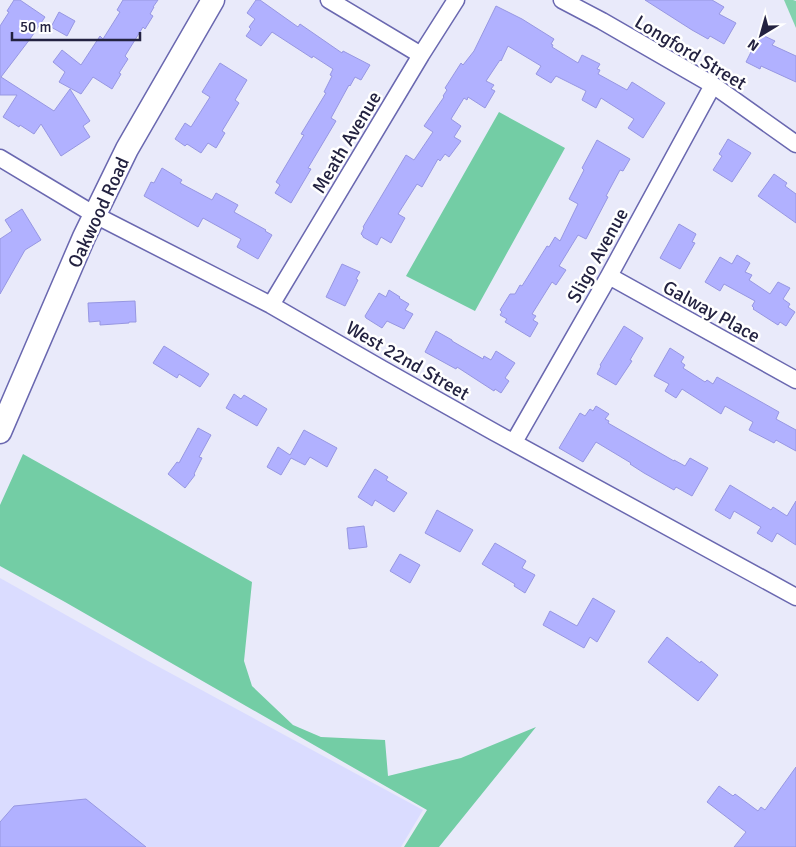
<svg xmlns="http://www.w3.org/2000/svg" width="796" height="847" viewBox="0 0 796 847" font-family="Signika,sans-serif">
<rect width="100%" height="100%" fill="#e9eafa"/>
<path fill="#dadcff" d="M0 578 148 661 423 810 401 847H0Z"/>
<path fill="#83d2ae" d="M784 0H793L796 1V28Z"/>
<path fill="#73cda5" d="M499 112 565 148 475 311 406 276Z
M23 454 252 582 244 661 252 686 293 725 321 737 385 740 388 776 461 758 536 727 439 847H404L427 810 65 602 0 566V505Z"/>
<path fill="#b1b1ff" stroke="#9797e2" d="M14 0H20L45 17 30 39 1 77 54 111 70 89 90 121 83 126 90 137 61 156 41 124 34 134 20 125 19 127 3 117 17 95H0V26L9 12 7 11Z
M123 0H158L153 7H154L150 14 153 16 145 29 143 27 125 56 128 59 119 73 121 74 112 89 93 77 81 94 59 82 65 72 53 62 62 50 81 65 100 36 103 39 120 12 117 10Z
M256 0H260L298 27 300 24 342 53 343 51 370 65 361 80 355 77 350 86 349 85 331 118 336 121 308 168 311 169 291 203 275 193 280 185 276 182 304 135 301 134 326 93 324 92 332 76 330 75 333 69 313 56 312 58 272 32 261 46 246 36 251 29 249 27 255 19 247 13Z
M645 0H712L724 7 719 14 736 23 724 44 710 36 708 39 692 30Z
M496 6 522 19 554 39 551 44 553 45 552 47 578 63 582 55 600 64 597 69 600 70 598 74 627 90 632 82 665 103 643 138 628 128 634 119 601 98 596 108 582 100 586 91 556 76 551 83 536 74 541 66 508 46 501 61 500 60 486 81 494 85 491 89 495 91 485 108 468 97 467 100 464 98 451 119 461 126 454 137 461 141 449 157 445 154 440 161 438 159 422 187 417 184 398 214 405 218 391 243 381 237 377 245 363 237V236L361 234 364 228 363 227 406 155 414 160 433 132 424 126 444 97 443 96 447 90 445 88 461 63 463 65 474 51Z
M59 12 75 21 67 36 51 27Z
M760 34 775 41 772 45 796 56V82L761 66 760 69 746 62Z
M220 63 247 80 235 100 239 103 222 131 225 133 216 148 208 143 201 153 187 144 185 146 175 139 185 123 191 127 210 97 202 92Z
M728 139 751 153 732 182 713 170 722 156 719 154Z
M597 140 630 159 623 171 620 170 606 196 608 197 586 239 578 235 559 266 566 270 556 285 552 282 532 314 536 316 533 320 538 323 530 337 505 322 507 319 500 315 502 312 500 310 510 294H515L520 285 522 286 547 246 549 247 555 237 560 241 578 204 569 199 584 170 582 168Z
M162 168 182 180 180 183 212 200 216 193 238 205 234 212 266 230 265 231 272 235 258 259 237 247 241 239 203 218 198 227 144 196 151 182 154 183Z
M774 174 787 183 785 186 796 194V223L758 196Z
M22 209 41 240 25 250 0 294V239L12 231 5 220Z
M679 224 696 234 692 242 695 243 680 269 660 258Z
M737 255 750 263 745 272 752 275 749 280 770 294 778 282 790 288 783 299 790 304 788 307 795 312 786 326 780 322 778 325 753 309 754 308 752 306 755 301 724 284 720 291 705 282 720 257 732 264Z
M342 264 360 272 356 279 358 280 345 306 326 297Z
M389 290 400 297 399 298 409 304 405 310 413 314 404 329 387 321 382 328 366 318 365 316 379 293 386 297Z
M135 301 136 322H129V323L100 325V321L89 322 88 303Z
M624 326 643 338 630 360 632 361 616 385 597 374 601 366 600 365Z
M436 331 452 340V341L483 359 484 356 491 360 496 351 515 363 505 378 509 381 501 393 495 389 494 391 457 367 456 369 425 352Z
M164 346 209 374 200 387 179 374 177 378 153 363Z
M670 348 684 357 681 362 685 365 683 368 705 382 707 380 713 384 717 377 779 412 776 419 796 430V451L776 440 774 443 749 430 753 422 725 406 721 414 682 389 676 398 665 391 669 384 654 376Z
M234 394 241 399 244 395 267 409 257 426 226 408Z
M596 406 609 414 605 419 609 421 608 423 674 461V460L685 466 690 458 708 468 692 496 676 487 674 490 644 473 630 464 631 463 596 442 583 462 559 448 580 413 585 416 590 409 593 411Z
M198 428 211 435 199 457 202 458 194 474 195 475 185 488 168 474 177 462 179 463Z
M304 430 337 448 327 467 310 457 305 465 291 458 281 475 267 467 278 447 290 455Z
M375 469 388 477 386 480 407 493 394 512 375 500 372 506 358 497Z
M730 485 771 510 773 507 787 516 796 501V545L777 533 772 542 757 533 761 527 734 511 730 519 715 510Z
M437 510 473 530 460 552 425 533Z
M364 526 367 547 349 549 347 528Z
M495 543 526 561 522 568 535 575 525 593 514 586 515 584 482 564Z
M400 554 420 565 410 583 390 571Z
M593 598 615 611 597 642 590 637 584 648 543 625 550 611 577 626Z
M667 637 700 663 701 661 718 675 698 701 648 662Z
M796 767V847H734L746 832 707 802 719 786 733 796 735 794 758 811 761 807 765 810Z
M86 799 146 847H0V822L14 806Z"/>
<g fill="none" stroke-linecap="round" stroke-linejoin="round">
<defs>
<path id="minor" d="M329 0 421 55
M562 0 602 21 713 85 796 144
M0 158 95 215 271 305 382 369 494 432 796 597
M609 276 796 380
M271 305 421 55 456 0
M514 442 609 276 713 85"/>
<path id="secondary" d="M0 432 84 237 127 149 213 0"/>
</defs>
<use href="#minor" stroke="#6a68b0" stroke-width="19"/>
<use href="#secondary" stroke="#6a68b0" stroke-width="25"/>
<use href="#minor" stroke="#fff" stroke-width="16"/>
<use href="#secondary" stroke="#fff" stroke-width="22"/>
</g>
<g text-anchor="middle" stroke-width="5" stroke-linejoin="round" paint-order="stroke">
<g font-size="19" fill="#232240" stroke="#fff">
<text transform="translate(691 52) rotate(31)" y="7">Longford Street</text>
<text transform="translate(346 142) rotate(-59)" y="7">Meath Avenue</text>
<text transform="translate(98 212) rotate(-65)" y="7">Oakwood Road</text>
<text transform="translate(597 255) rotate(-61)" y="7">Sligo Avenue</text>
<text transform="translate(712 311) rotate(29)" y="7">Galway Place</text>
<text transform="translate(408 360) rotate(30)" y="7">West 22nd Street</text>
</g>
</g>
<g transform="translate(761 35) rotate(217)" stroke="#ffffff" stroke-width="4" paint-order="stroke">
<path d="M0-4L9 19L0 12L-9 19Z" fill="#232240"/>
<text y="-8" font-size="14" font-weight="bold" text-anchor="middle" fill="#232240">N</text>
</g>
<path d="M12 32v8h128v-8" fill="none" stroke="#232240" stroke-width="2.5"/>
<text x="20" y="32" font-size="15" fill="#232240" stroke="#ffffff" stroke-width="4" paint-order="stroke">50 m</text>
</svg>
